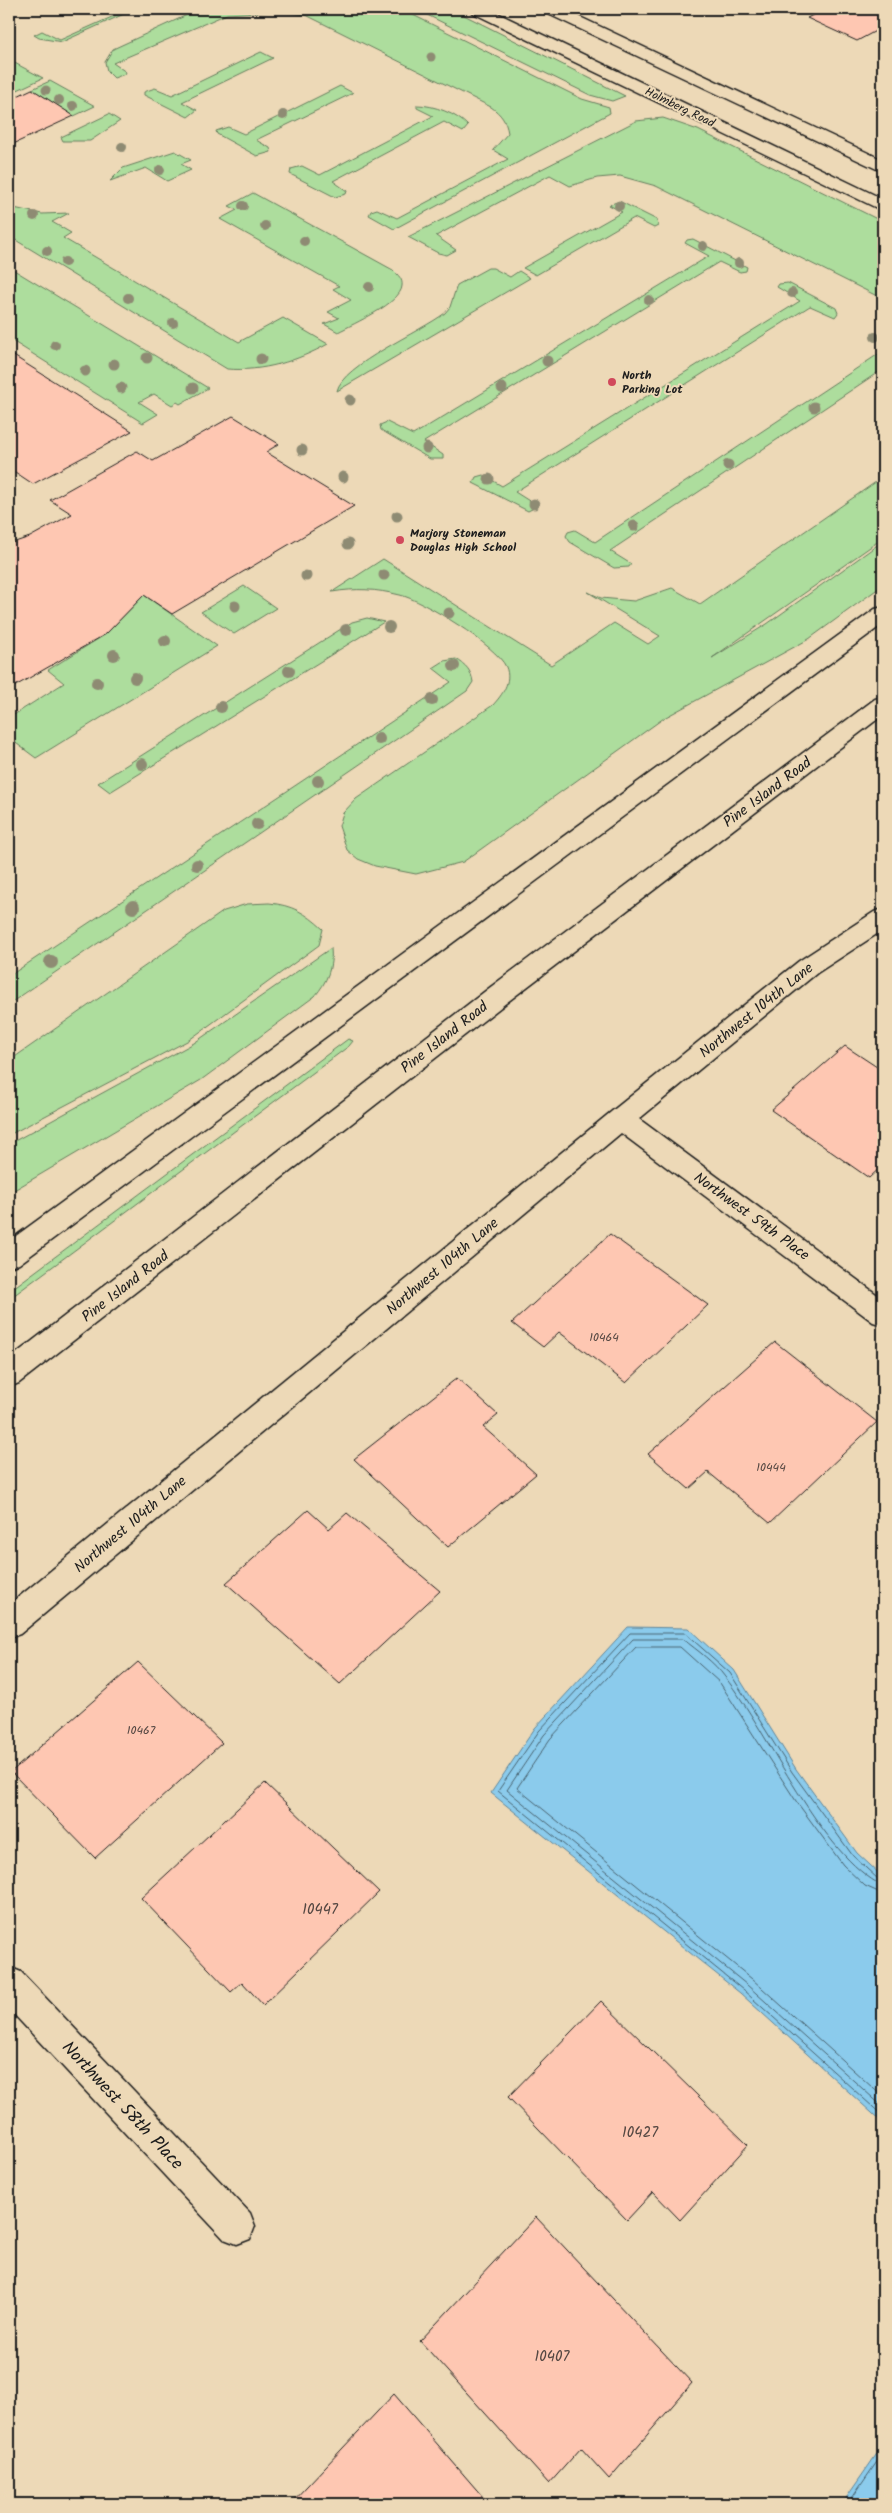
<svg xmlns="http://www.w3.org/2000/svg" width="892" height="2513" viewBox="0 0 892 2513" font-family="Kalam,sans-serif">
<rect width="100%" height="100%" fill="#edd9b7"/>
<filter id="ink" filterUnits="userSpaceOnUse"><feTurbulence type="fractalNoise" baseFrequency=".02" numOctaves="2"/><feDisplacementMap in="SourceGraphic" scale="10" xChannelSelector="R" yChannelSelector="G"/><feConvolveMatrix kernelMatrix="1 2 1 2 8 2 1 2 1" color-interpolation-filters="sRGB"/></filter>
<g filter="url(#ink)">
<path fill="#addd9d" stroke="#647c5c" d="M119 9H135L62 42 39 38 34 35 42 31 60 40 123 12Z
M200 9H401L582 99 609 107 610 113 394 229 369 215 371 211 377 209 397 218 508 159 493 150 508 133C506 121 501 114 491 107L306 15 278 11 227 14 113 63 126 72 125 74 114 78 107 71 105 62 113 49Z
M415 9H452L625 96 612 101 590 95Z
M261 52 273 58 182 102 197 110 188 117 144 95V92L155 88 172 95Z
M9 60 43 78 9 94Z
M50 81 95 106 74 116 32 89Z
M340 86 353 93 256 140 270 148 271 152 257 156 217 134 216 131 228 127 244 134Z
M417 105C434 105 457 114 468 126L463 132 444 122 333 181 347 191 346 194 335 197 290 174 291 169 302 166 320 175 433 116 417 108Z
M109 114 120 121 90 141H63L61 137Z
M663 118 698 130 883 222V299L656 186 620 176 597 178 570 186 550 175 436 236 456 250 447 255 438 253 408 237 636 121Z
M175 151 191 160 181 164 191 170 167 181 146 168 110 181 123 168Z
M253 193 393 270C398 275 403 279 402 286 401 303 353 324 338 332L324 324 339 318 328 312 351 300 333 289 339 286 220 219 237 210 229 206Z
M619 201 657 220 658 226 654 228 634 218 536 275 523 268 622 212 609 205Z
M9 207 42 214 69 213 52 222 71 233 63 238 239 342 283 318 328 344C297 361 263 372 227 369L9 236Z
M693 239 747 267 746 271 740 272 719 262 424 442 443 455V459H430L381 430 380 425 387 422 413 435 709 256 685 243 687 240Z
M9 267 208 388 180 404 177 402 172 405 154 394 139 402 158 414 143 423 9 339Z
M488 268H493L510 277 519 271 530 278 337 391C342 365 422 331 445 313L450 307 457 285Z
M788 283 836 308 838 313 835 317 810 306 515 492 534 504V508L528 511 473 483 476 477 483 475 502 486 800 301 777 287 779 284Z
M883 351V369L610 551 631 564 629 567 614 568 570 542 566 536 568 532 575 530 595 542Z
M883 477V538L712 658 767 624 883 541V585L809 639 664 718 463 862 416 874 375 866 358 859 347 850 339 826 343 813 356 799 493 705C502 695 512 682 506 667 497 646 423 600 400 595 376 589 356 588 332 592L383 559 551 665 614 623 648 644 660 636 588 592 601 598 634 601 672 588 700 604Z
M244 586 276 608 234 634 201 612Z
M144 595 217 646 36 758 9 738V718L64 683 48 670 106 634Z
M367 618 384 622 110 792 98 783 352 622Z
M456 659C466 665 471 670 473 682L467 691 9 1004V976L451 682 433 668 444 661Z
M269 903C292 905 306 913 323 929L319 945 189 1040 9 1135V1061L224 911 247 904Z
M331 948C333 967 327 982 315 996L201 1080 9 1193V1144L194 1043Z
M348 1039 353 1041 349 1046 9 1299V1291Z"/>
<path fill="#8bcbec" stroke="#5f8599" d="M628 1627 688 1628 734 1670 796 1769 857 1853 883 1877V2123L740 1993 491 1793 535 1728Z
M883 2445V2504H842Z"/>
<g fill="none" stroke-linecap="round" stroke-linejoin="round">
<path stroke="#48626f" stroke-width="1" d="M883 1880 878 1879 853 1856 792 1772 730 1673 685 1633H630L539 1731 498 1791 743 1990 883 2116
M883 1886C820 1855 770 1734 725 1677 714 1662 698 1651 683 1639H633L544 1735 507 1790 747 1985 883 2107
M883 1894 865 1886 843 1865 796 1801 720 1683 680 1647H636L550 1739 517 1788 752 1979 883 2097
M848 2504 883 2453"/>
</g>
<path fill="#fec7b2" stroke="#1c1c1c" d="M825 9H883V27L857 41 807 18Z
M32 89 74 116 9 146V100Z
M9 353 132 431 33 484 9 468Z
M233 416 279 444 266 452 354 506 172 614 144 595 106 634 10 689 9 688V544L30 537 72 514 50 500 137 451 153 461Z
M845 1046 883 1071V1165L869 1178 771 1110Z
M610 1234 708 1305 626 1383 559 1332 543 1347 512 1323Z
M775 1342 877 1422 770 1523 708 1472 689 1489 648 1454Z
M457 1378 498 1415 483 1427 536 1474 448 1547 354 1459Z
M308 1510 329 1529 347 1513 440 1591 340 1684 226 1583Z
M138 1662 222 1743 95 1858 11 1772Z
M265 1783 379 1892 263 2005 242 1982 231 1992 141 1898Z
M601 2001 748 2145 680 2220 653 2192 627 2220 508 2097Z
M536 2217 692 2383 609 2479 581 2448 549 2484 420 2341Z
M394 2394 489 2504H290Z"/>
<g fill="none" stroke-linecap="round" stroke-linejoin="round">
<defs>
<path id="minor" d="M883 909V930L817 973 639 1119 883 1299V1325L873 1322 621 1133 20 1634 9 1638V1605L611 1112 799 961 874 912Z
M9 1967 21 1972 250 2213 255 2226 250 2239 237 2244 224 2239 9 2009Z"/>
<path id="tertiary" d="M469 9H489L883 199V211L471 12Z
M542 9H563L883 160V172L544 12Z"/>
<path id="secondary" d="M883 607V624L19 1264 9 1267V1241L875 609Z
M883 697V715L506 1003 19 1383 9 1387V1359L488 989 875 699Z"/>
</defs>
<use href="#minor" stroke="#1c1c1c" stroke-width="3"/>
<use href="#tertiary" stroke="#1c1c1c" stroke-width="3"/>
<use href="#secondary" stroke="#1c1c1c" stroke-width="3"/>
<use href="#minor" fill="#edd9b7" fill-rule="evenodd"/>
<use href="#tertiary" fill="#edd9b7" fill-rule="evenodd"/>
<use href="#secondary" fill="#edd9b7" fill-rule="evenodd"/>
</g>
<g fill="#8e8b73">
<circle cx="431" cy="57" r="4.5"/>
<circle cx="46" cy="90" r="4.5"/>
<circle cx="59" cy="100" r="5"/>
<circle cx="73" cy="106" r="5"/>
<circle cx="283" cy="115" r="5"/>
<circle cx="122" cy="147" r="5"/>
<circle cx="160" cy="170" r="5"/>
<circle cx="243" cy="206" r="5"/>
<circle cx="619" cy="206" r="5"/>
<circle cx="34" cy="216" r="5"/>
<circle cx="265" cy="226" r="5"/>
<circle cx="304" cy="241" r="5"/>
<circle cx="703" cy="246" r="5"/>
<circle cx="47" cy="251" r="5"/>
<circle cx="65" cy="262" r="5"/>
<circle cx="739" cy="263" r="5"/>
<circle cx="369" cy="287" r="5"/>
<circle cx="792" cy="293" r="5"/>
<circle cx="128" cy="298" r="5"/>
<circle cx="649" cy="300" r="5"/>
<circle cx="173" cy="323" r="5"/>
<circle cx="875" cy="337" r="5"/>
<circle cx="55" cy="345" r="5"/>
<circle cx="147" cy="358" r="5.5"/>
<circle cx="261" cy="359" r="5.5"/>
<circle cx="547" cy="361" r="5.5"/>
<circle cx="114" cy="364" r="5.5"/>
<circle cx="85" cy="371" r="5.5"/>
<circle cx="121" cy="388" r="5.5"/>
<circle cx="193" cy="388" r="5.5"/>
<circle cx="502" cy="388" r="5.5"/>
<circle cx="350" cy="400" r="5.5"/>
<circle cx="814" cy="407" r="5.5"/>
<circle cx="427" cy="448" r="5.5"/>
<circle cx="302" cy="450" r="5.5"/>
<circle cx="728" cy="465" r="5.5"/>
<circle cx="343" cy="477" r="5.5"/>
<circle cx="489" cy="479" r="5.5"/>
<circle cx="534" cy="504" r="5.5"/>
<circle cx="397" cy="516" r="5.5"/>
<circle cx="634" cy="526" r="5.5"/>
<circle cx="348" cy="544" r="5.5"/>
<circle cx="384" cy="575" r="5.5"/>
<circle cx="306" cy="576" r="5.5"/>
<circle cx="235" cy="606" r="5.5"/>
<circle cx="449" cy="613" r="5.5"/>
<circle cx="389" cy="627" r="6"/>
<circle cx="346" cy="630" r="6"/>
<circle cx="165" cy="641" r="6"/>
<circle cx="114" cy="655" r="6"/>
<circle cx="454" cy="666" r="6"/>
<circle cx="289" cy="671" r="6"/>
<circle cx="135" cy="678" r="6"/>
<circle cx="97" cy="683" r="6"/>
<circle cx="432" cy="700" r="6"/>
<circle cx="221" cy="707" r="6"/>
<circle cx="379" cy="739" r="6"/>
<circle cx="142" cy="764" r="6"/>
<circle cx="318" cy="781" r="6"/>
<circle cx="257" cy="824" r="6"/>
<circle cx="197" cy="865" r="6"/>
<circle cx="133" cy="907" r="7"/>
<circle cx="51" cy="962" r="7"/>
</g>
</g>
<g fill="#d1495b" stroke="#edd9b7" stroke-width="2">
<circle cx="612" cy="382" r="5"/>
<circle cx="400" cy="540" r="5"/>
</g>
<g text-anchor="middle" stroke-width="4" stroke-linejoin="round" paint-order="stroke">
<g font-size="12" fill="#1c1c1c" stroke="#edd9b7">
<text transform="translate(680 107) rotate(26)" y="4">Holmberg Road</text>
</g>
<g font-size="12" font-weight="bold" fill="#1c1c1c" stroke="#edd9b7" text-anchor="start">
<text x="622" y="379">North<tspan x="622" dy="14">Parking Lot</tspan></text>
<text x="410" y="537">Marjory Stoneman<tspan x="410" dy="14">Douglas High School</tspan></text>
</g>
<g font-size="12" fill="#544742">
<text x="604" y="1341">10464</text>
<text x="771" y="1471">10444</text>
<text x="141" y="1734">10467</text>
</g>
<g font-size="15" fill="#1c1c1c" stroke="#edd9b7">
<text transform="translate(767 792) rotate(-37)" y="5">Pine Island Road</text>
<text transform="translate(756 1010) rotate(-39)" y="5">Northwest 104th Lane</text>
<text transform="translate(444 1037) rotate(-38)" y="5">Pine Island Road</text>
<text transform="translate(752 1216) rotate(36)" y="5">Northwest 59th Place</text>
<text transform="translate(442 1266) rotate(-40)" y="5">Northwest 104th Lane</text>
<text transform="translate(125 1286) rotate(-38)" y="5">Pine Island Road</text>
<text transform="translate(130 1524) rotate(-40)" y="5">Northwest 104th Lane</text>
</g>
<g font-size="15" fill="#544742">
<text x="320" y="1914">10447</text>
<text x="640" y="2137">10427</text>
<text x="552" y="2361">10407</text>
</g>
<g font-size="18" fill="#1c1c1c" stroke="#edd9b7">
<text transform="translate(123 2105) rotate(47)" y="6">Northwest 58th Place</text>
</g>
</g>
<rect width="892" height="2513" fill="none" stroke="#edd9b7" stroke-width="30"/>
<rect x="15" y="15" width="862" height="2483" fill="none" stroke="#1c1c1c" stroke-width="2" filter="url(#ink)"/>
</svg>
